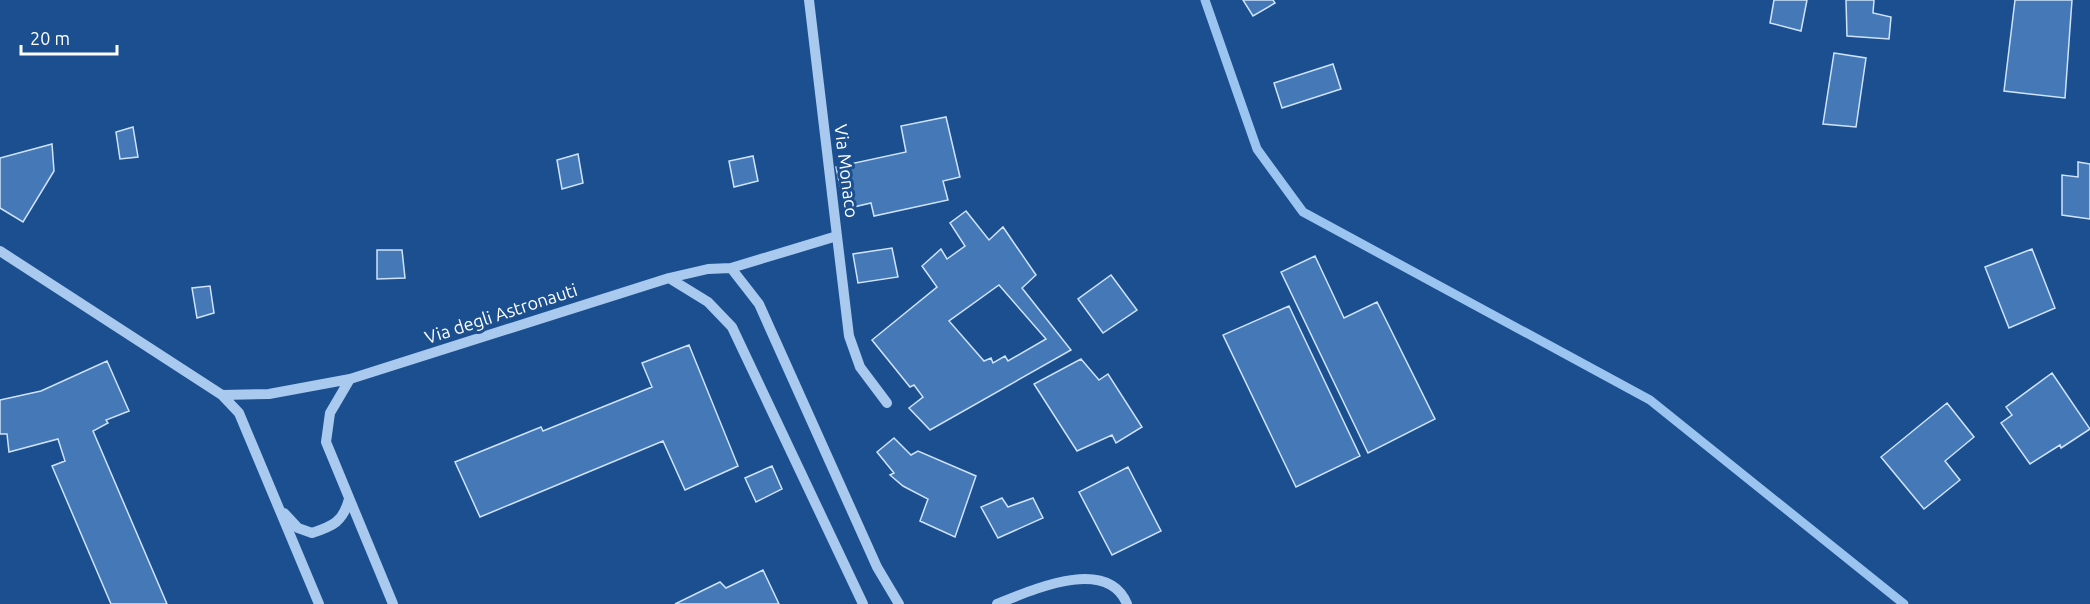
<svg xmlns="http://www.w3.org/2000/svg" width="2090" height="604" viewBox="0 0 2090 604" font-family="Ubuntu,sans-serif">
<rect width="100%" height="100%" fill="#1b4f8f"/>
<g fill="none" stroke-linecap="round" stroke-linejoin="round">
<path stroke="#9cc4f0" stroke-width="9" d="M1205 0 1257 149 1303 212 1650 400 1904 604"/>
</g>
<path fill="#4478b7" stroke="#cfe3fa" stroke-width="1.5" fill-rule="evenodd" d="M1243 0H1273L1275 3 1253 16Z
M1774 0H1807L1801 31 1770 23Z
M1846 0H1874L1873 13 1891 17 1889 39 1847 36Z
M2015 0H2072L2065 98 2004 91Z
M1834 53 1866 58 1856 127 1823 124Z
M1333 64 1341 89 1282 108 1274 83Z
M946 117 960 177 943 181 948 200 874 216 871 203 845 209 836 167 906 152 901 126Z
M133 127 138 157 120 159 116 132Z
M52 144 54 171 23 222 0 208V158Z
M578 154 583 183 562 189 557 160Z
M753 156 758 181 734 187 729 161Z
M2078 162 2090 164V219L2062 215V175L2078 177Z
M966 211 989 240 1003 227 1036 275 1022 288 1071 350 930 430 909 408 923 397 914 385 910 387 872 340 937 287 922 266 941 249 947 259 965 246 950 223ZM999 285 1046 339 1008 361 1005 356 993 363 991 358 984 361 949 321Z
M892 248 898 277 858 283 853 254Z
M2032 249 2055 308 2009 328 1985 267Z
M377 250H402L405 278 377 279Z
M1315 256 1344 318 1377 302 1435 419 1368 453 1281 272Z
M1111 275 1137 310 1103 333 1078 299Z
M210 286 214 313 197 318 192 288Z
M1289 306 1360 456 1296 487 1223 335Z
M689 345 738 466 685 490 663 441 480 517 455 462 541 427 543 431 652 387 642 363Z
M1081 359 1099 380 1108 374 1142 427 1116 443 1112 435 1077 451 1034 384Z
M107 361 129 411 106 420 108 423 93 431 167 604H111L52 466 65 461 58 439 9 452 7 434H0V400L41 391Z
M2052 373 2090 429 2061 448 2060 445 2030 464 2001 423 2012 415 2006 407Z
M1947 403 1974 437 1945 461 1960 480 1924 509 1881 457Z
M894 438 911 455 918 451 976 476 955 537 920 521 928 499 903 486 890 475 894 473 877 452Z
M772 466 782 489 756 502 745 478Z
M1128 467 1161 531 1112 555 1079 492Z
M1002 498 1008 507 1033 498 1043 518 998 538 981 507Z
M763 570 779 604H675L720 582 726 588Z"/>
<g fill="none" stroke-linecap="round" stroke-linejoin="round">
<path stroke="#a9c9ee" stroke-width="10" d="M837 236 849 336 860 367 887 403
M0 251 222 395 269 394 350 379 669 278 708 269 731 268 759 304 877 567 899 604
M731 268 837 236 809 0
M669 278 708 302 732 327 863 604
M350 379 330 413 326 442 393 604
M222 395 239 413 319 604
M284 513 298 528 312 533C333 526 343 522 349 499
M997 604C1030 591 1107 555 1127 604"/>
</g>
<g text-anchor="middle" stroke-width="6" stroke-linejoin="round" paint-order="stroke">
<g font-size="18" fill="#fff" stroke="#1b4f8f">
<text transform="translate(846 171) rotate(83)" y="6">Via Monaco</text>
<text transform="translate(501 314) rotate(-18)" y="6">Via degli Astronauti</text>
</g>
</g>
<path d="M21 45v9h96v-9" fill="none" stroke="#ffffff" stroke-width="3"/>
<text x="30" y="45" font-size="18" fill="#ffffff" stroke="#1b4f8f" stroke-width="4.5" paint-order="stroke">20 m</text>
</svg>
